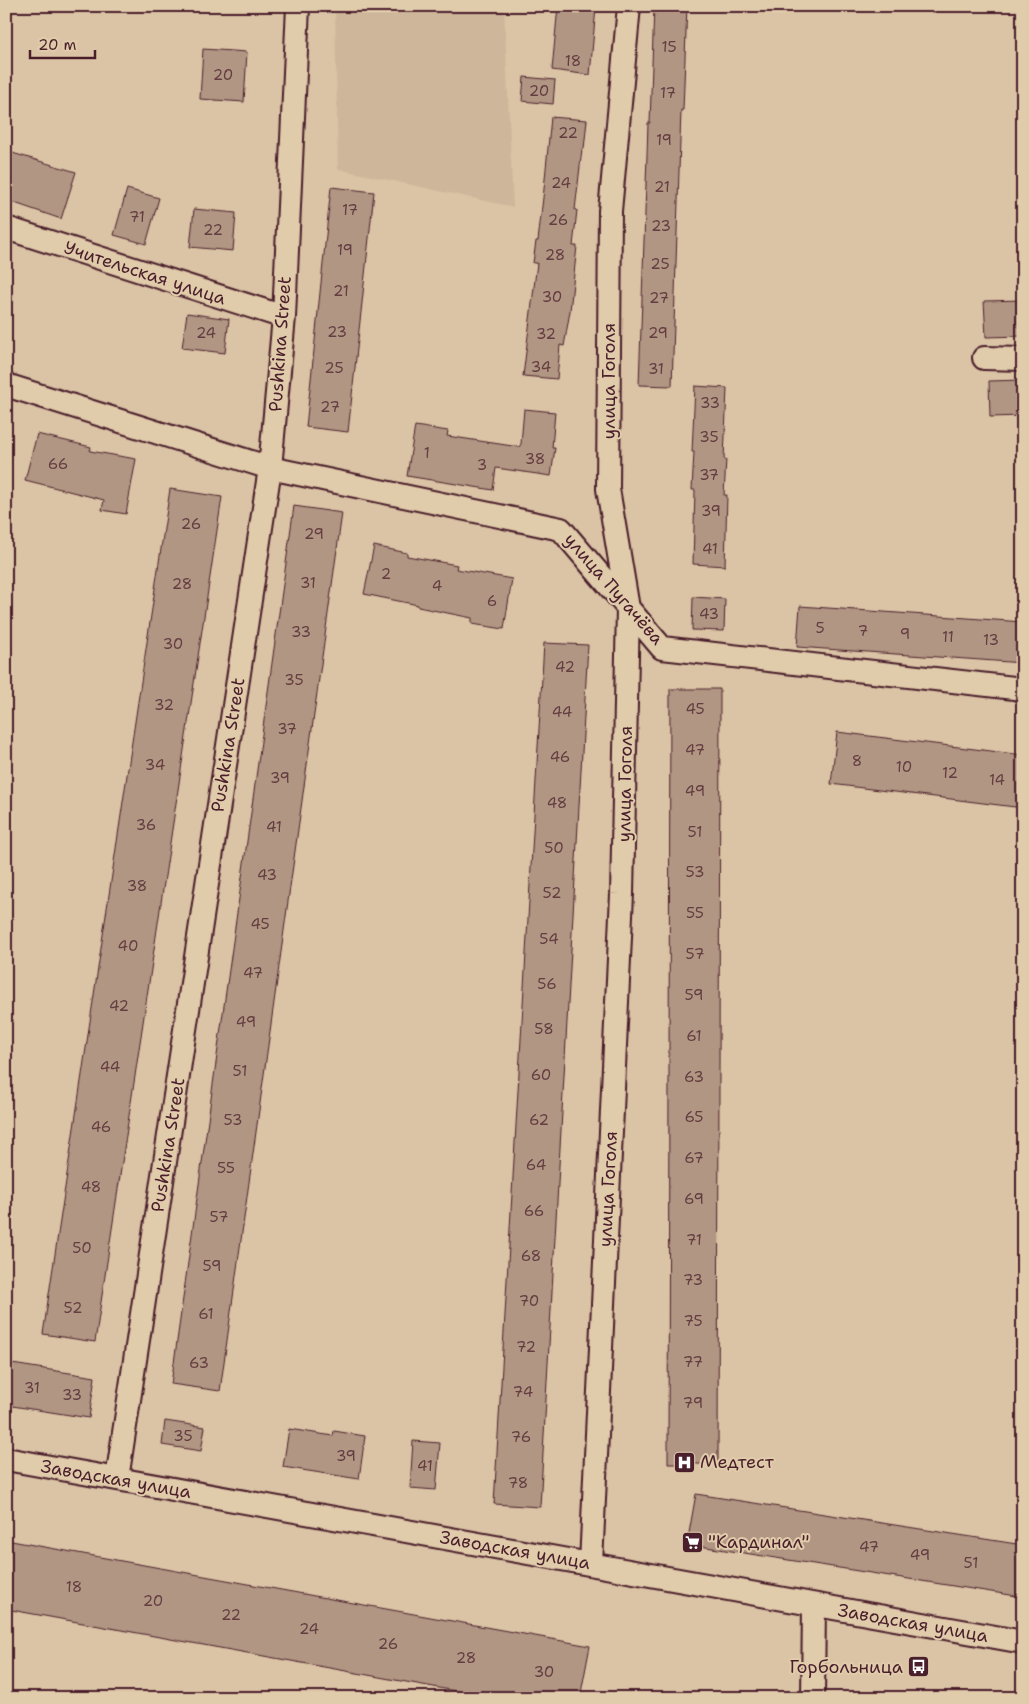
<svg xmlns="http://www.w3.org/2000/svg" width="1029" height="1704" viewBox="0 0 1029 1704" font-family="'Shantell Sans',sans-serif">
<rect width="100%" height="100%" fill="#dac4a5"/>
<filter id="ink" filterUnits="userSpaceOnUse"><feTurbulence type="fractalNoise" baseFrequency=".02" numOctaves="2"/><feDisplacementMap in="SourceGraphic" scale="10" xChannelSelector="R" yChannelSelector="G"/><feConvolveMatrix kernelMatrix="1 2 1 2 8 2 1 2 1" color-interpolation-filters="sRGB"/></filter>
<g filter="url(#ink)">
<path fill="#ceb69b" d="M335 6H504L513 207 338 169Z"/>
<path fill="#b19683" stroke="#4a1f2b" d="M558 6 596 7 590 75 552 70Z
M654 6H687L683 110H681L679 171 672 386 639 385 647 155 648 123H650Z
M203 49 247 52 244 102 200 99Z
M524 77 555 80 553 104 522 101Z
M551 117 587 120 584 149H582L575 210H577L573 246H577L570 311 564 346 560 345 557 379 523 376 537 263H533L536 241H538L544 189Z
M9 152 76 172 61 219 6 200V161Z
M331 187 374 192 348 432 306 427Z
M127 189 159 198 146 244 114 235Z
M194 209 236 213 233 251 190 247Z
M1023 300V336L986 337 984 301Z
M187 313 229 319 225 353 182 348Z
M1023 380V416L990 417 989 381Z
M695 386 727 388 724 459H726L724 495H727L725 566 693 564 695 490H692L694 452H692Z
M524 409 555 412 552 448H555L551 476 496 468 493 490 407 476 415 426 448 431 447 436 519 447 521 444Z
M37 434 91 447 90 451 136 459 126 514 102 510 104 500 25 480Z
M170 489 222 497 95 1342 43 1334Z
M294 506 342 513 220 1391 171 1384Z
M374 546 407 553V556L457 565 456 569 512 579 504 629 472 624V618L418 607V605L364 594Z
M693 597 725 599 724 631 692 630Z
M800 606 1023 622V663L797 647Z
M544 643 588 645 540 1507 494 1504Z
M670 689H720L718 1464H668Z
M837 732 1023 755V808L831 784Z
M6 1363 95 1377 89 1418 6 1405Z
M165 1421 205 1427 201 1451 162 1445Z
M289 1429 333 1436 334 1431 365 1436 359 1479 283 1467Z
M413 1441 440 1443 436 1490 410 1488Z
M696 1494 1023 1545V1597L687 1544Z
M6 1540 590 1646 580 1698H494L6 1609Z"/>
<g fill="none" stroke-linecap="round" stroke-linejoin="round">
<defs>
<path id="minor" d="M6 228 284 317
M984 358 1023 359
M6 385 270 468 561 529 662 648 1023 689
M6 1459 1023 1642
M117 1479 270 468 284 317 298 6
M591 1564 622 894 628 608 608 489 610 211 629 6
M813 1698 814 1605"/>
</defs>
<use href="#minor" stroke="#4a1f2b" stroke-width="26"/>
<use href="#minor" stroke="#e0cbaa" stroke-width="22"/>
</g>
</g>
<defs>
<symbol id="hospital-square" viewBox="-11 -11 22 22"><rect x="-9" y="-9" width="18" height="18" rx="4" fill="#4a1f2b" stroke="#e0cbaa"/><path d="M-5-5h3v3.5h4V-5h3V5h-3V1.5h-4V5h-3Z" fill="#fff"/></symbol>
<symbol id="supermarket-square" viewBox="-11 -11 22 22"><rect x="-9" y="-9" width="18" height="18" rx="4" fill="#4a1f2b" stroke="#e0cbaa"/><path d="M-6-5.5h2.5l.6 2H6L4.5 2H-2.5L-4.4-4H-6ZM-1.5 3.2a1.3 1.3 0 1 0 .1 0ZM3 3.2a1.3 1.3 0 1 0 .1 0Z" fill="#fff"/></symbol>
<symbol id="bus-square" viewBox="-11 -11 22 22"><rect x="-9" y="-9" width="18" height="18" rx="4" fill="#4a1f2b" stroke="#e0cbaa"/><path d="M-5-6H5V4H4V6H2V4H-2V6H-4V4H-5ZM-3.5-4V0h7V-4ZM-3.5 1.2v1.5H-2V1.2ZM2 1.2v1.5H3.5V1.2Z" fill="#fff"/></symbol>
</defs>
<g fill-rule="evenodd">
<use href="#hospital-square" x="672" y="1450" width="25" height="25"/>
<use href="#supermarket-square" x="680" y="1530" width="25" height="25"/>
<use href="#bus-square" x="906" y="1654" width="25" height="25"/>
</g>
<g text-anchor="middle" stroke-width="4" stroke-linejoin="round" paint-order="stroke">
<g font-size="15" fill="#643d41">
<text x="669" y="52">15</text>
<text x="573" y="66">18</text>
<text x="223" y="80">20</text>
<text x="539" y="96">20</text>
<text x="668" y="98">17</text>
<text x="568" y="138">22</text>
<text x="664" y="145">19</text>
<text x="561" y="188">24</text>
<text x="662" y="192">21</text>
<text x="350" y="215">17</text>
<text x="137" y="222">71</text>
<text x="558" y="225">26</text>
<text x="661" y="231">23</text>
<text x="213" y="235">22</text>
<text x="345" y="255">19</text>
<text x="555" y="260">28</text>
<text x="660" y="269">25</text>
<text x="341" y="296">21</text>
<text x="552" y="302">30</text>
<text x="659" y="303">27</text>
<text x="337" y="337">23</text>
<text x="206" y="338">24</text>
<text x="658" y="338">29</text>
<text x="546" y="339">32</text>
<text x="541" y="372">34</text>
<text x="334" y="373">25</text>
<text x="656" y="374">31</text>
<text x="710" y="408">33</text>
<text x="330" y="412">27</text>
<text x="709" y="442">35</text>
<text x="427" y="458">1</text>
<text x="535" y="464">38</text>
<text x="58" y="469">66</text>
<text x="482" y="470">3</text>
<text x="709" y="480">37</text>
<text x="711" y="516">39</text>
<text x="191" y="529">26</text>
<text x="314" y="539">29</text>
<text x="710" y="554">41</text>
<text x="386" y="579">2</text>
<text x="308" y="588">31</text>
<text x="182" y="589">28</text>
<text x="437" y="591">4</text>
<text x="492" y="606">6</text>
<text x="709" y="619">43</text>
<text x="820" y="633">5</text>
<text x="863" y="636">7</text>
<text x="301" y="637">33</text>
<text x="905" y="639">9</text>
<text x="948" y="642">11</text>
<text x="991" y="645">13</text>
<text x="173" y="649">30</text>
<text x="565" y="672">42</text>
<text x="294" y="685">35</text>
<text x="164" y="710">32</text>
<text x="695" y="714">45</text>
<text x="562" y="717">44</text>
<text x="287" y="734">37</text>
<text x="695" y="755">47</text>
<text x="560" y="762">46</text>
<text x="857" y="766">8</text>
<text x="155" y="770">34</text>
<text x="904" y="772">10</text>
<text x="950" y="778">12</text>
<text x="280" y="783">39</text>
<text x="997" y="785">14</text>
<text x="695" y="796">49</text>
<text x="557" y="808">48</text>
<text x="146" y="830">36</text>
<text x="274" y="832">41</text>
<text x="695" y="837">51</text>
<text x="554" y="853">50</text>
<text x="695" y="877">53</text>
<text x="267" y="880">43</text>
<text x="137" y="891">38</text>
<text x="552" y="898">52</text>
<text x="695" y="918">55</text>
<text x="260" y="929">45</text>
<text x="549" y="944">54</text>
<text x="128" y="951">40</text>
<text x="695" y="959">57</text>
<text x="253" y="978">47</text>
<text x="547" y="989">56</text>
<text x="694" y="1000">59</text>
<text x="119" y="1011">42</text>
<text x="246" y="1027">49</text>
<text x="544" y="1034">58</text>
<text x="694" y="1041">61</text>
<text x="110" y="1072">44</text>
<text x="240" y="1076">51</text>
<text x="541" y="1080">60</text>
<text x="694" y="1082">63</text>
<text x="694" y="1122">65</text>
<text x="233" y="1125">53</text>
<text x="539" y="1125">62</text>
<text x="101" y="1132">46</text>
<text x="694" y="1163">67</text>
<text x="536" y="1170">64</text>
<text x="226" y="1173">55</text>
<text x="91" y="1192">48</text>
<text x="694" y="1204">69</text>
<text x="534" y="1216">66</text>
<text x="219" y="1222">57</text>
<text x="694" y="1245">71</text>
<text x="82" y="1253">50</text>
<text x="531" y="1261">68</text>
<text x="212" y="1271">59</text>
<text x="693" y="1285">73</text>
<text x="529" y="1306">70</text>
<text x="73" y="1313">52</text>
<text x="206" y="1319">61</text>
<text x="693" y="1326">75</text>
<text x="526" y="1352">72</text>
<text x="693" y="1367">77</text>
<text x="199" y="1368">63</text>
<text x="32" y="1393">31</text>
<text x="523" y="1397">74</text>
<text x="72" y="1400">33</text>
<text x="693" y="1408">79</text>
<text x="183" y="1441">35</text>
<text x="521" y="1442">76</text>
<text x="346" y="1461">39</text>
<text x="425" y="1471">41</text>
<text x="518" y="1488">78</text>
<text x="869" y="1552">47</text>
<text x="920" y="1560">49</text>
<text x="971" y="1568">51</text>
<text x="74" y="1592">18</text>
<text x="153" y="1606">20</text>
<text x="231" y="1620">22</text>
<text x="309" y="1634">24</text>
<text x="388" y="1649">26</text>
<text x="466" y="1663">28</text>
<text x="544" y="1677">30</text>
</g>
<g font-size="18" fill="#4a1f2b" stroke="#e0cbaa">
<text transform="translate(145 273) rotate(18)" y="6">Учительская улица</text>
<text transform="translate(280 344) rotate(-86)" y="6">Pushkina Street</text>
<text transform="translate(609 381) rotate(-90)" y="6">улица Гоголя</text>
<text transform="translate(614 589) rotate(49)" y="6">улица Пугачёва</text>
<text transform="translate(228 745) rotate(-81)" y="6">Pushkina Street</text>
<text transform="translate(625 784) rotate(-89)" y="6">улица Гоголя</text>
<text transform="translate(168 1145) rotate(-81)" y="6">Pushkina Street</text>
<text transform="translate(608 1189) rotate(-87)" y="6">улица Гоголя</text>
<text transform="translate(116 1479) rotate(10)" y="6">Заводская улица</text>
<text transform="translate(515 1550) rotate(10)" y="6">Заводская улица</text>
<text transform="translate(913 1623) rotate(10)" y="6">Заводская улица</text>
</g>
<g font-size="18" fill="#4a1f2b" stroke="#e0cbaa" text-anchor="start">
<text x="700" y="1468">Медтест</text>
<text x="708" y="1548">"Кардинал"</text>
<text x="903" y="1673" text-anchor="end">Горбольница</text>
</g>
</g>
<rect width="1029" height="1704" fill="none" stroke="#e0cbaa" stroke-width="25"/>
<rect x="12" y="12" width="1004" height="1679" fill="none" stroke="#4a1f2b" stroke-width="2" filter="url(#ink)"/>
<path d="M30 50v8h65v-8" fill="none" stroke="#4a1f2b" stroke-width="2.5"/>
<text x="38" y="50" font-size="15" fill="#4a1f2b" stroke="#e0cbaa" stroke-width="4" paint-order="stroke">20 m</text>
</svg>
